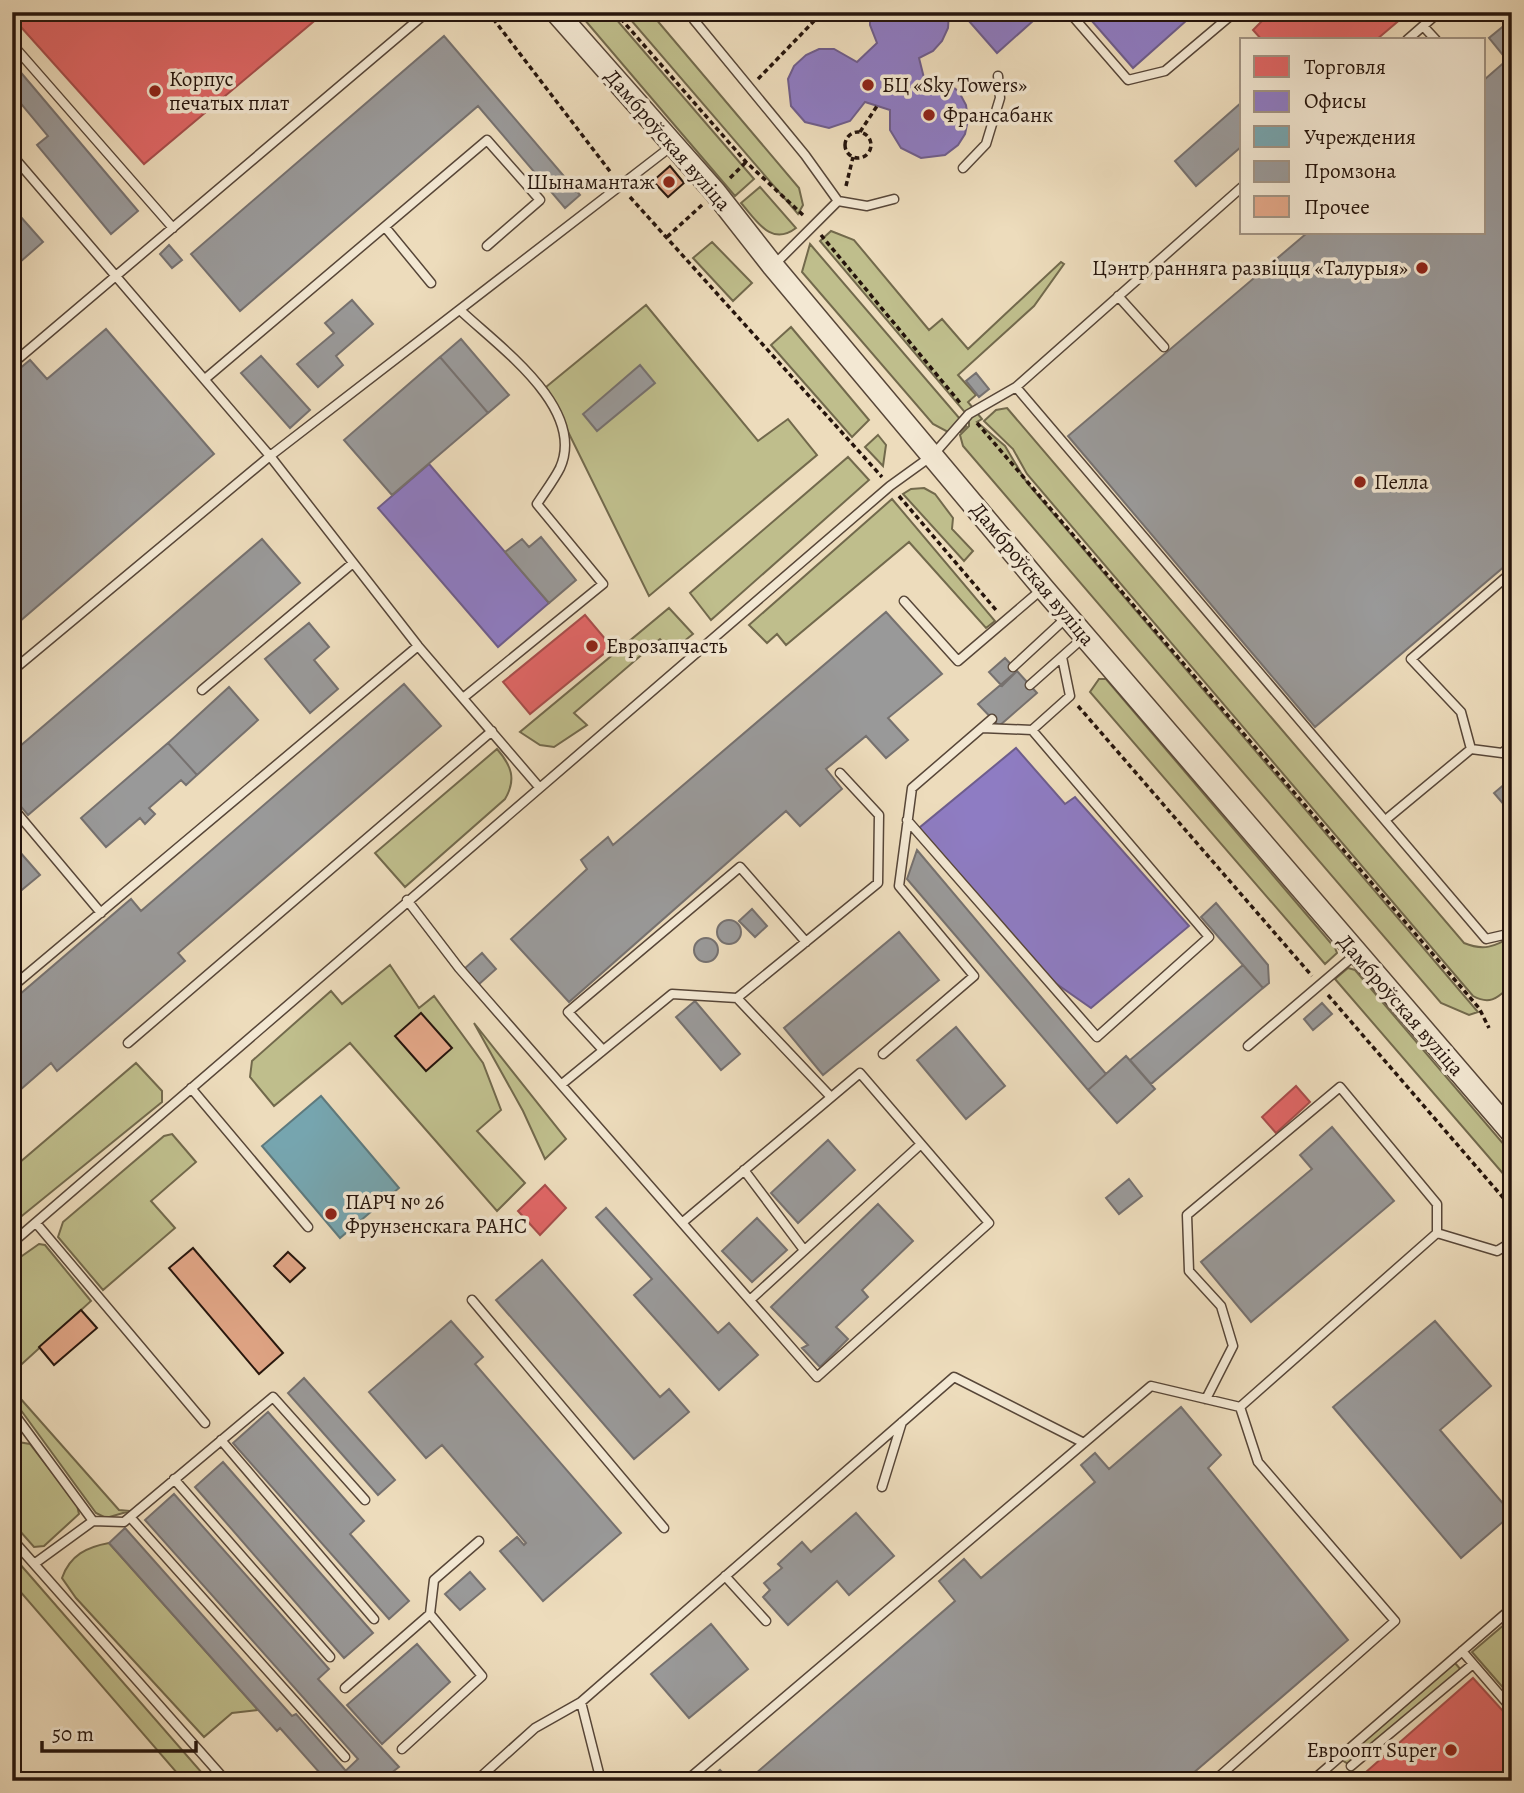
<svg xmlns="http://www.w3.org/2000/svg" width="1524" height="1793" viewBox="0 0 1524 1793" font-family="Alegreya,serif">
<rect width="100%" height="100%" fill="#eddcbc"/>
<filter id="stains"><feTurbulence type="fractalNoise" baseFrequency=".00286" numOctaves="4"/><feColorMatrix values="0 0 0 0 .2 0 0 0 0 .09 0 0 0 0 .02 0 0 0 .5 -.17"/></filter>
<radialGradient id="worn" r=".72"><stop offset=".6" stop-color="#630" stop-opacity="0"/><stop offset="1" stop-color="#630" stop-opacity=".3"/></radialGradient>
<path fill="#bfbe8c" stroke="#72694c" stroke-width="2" d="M578 12H610L754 179 735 196Z
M624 12H650L799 188 803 205 798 214Z
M760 187 796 228C771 247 757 221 741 203Z
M831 231 854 240 929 330 942 319 968 349 1061 262 1064 264 1034 306 958 375 976 395 968 402 982 419 977 422 1005 446 1027 483 1478 1012 1469 1015 1441 1003 963 446 960 435 969 426V417L820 241Z
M712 242 752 283 733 301 693 258Z
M810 244 966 426 960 432H948L933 424 802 272Z
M646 305 758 441 788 419 817 455 649 596 546 387Z
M791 327 869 420 852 437 771 345Z
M1007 408 1464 943C1483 951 1495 947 1512 936V985C1498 997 1491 1006 1473 996L1027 474 1013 449 984 421 996 410Z
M878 435 886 445 883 466 865 447Z
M848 457 869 480 711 620 690 593Z
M924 488 935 494 953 518 952 529 973 551 964 561 903 494 911 489Z
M892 499 995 621 986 628 909 542 786 645 777 634 767 643 749 625Z
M669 608 693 634 672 651 660 639 574 713 587 725 554 747 540 745 520 732Z
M1099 679H1106L1335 948 1337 953 1325 964 1090 692Z
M497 749C511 765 517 779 505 799L405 887 375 853Z
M390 965 419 1008 434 996 483 1063 501 1110 477 1131 525 1183 497 1211 350 1043 274 1106 250 1077 252 1061 331 991 342 1004Z
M1348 968 1355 970 1512 1154V1184L1335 979Z
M474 1023 566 1139 545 1159 523 1111Z
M136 1063 162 1091V1102L12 1224V1169Z
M172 1134 196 1162 151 1201 175 1228 103 1290 58 1237 63 1222 164 1136Z
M39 1244 45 1245 91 1301 12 1373V1263Z
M12 1389 119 1510 130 1511 106 1518 96 1513 12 1398Z
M12 1441 30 1444 77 1505 79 1514 44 1546 34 1547 12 1522Z
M109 1543 258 1710 232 1713 204 1737 76 1598 62 1578C70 1555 87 1547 109 1543Z
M12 1555 209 1781H184L19 1590 12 1595Z
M1512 1618V1698L1472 1652Z
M1455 1663 1461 1670 1348 1764 1342 1760Z"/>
<path fill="#e06666" stroke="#a84d4b" stroke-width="2" d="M12 12H325L144 164 12 17Z
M1263 12H1409L1376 40H1262L1253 30 1267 16Z
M585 615 612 647 530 714 503 682Z
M1296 1086 1310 1102 1276 1133 1262 1117Z
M545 1185 566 1208 540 1235 518 1211Z
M1473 1678 1512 1721V1781H1360L1358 1779Z"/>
<path fill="#8e7cc3" stroke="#6e5d8c" stroke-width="2" d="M870 12H949L948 28 942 41 933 51 919 58 924 78 948 83 959 92 966 105 968 120 965 134 958 145 945 155 921 158 901 148 890 130V110L865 102 850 121 829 128 805 122 791 106 788 79 794 66 806 55 819 49H834L857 62 877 43 870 25Z
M961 12H1043L997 53Z
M1084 12H1196L1133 68Z
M429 464 549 603 498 647 378 508Z
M1016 748 1065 804 1075 797 1189 926 1091 1008 1041 973 919 828Z"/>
<path fill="#76a5af" stroke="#5e7a7e" stroke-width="2" d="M321 1096 399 1188 340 1238 262 1146Z"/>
<path fill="#999" stroke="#76716f" stroke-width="2" d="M1512 19V560L1315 727 1068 436 1307 233H1484V80L1507 60 1489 38Z
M444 36 580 195 565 208 478 106 240 311 191 254Z
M12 62 138 211 111 234 37 145 48 136 12 93Z
M1242 102V146L1196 186 1175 161Z
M12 207 43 242 12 269Z
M169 245 182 260 172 268 160 254Z
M352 300 373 324 336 356 343 365 318 387 297 364 334 333 325 323Z
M106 329 214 454 12 628V375L30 360 47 379Z
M461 339 509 395 488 413 440 357Z
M261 356 310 410 290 428 241 373Z
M440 357 488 413 392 495 344 440Z
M640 365 655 383 597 431 583 414Z
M976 373 989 389 979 397 966 381Z
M541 537 576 580 549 603 505 552 522 539 529 547Z
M262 539 300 583 28 815 12 796V753Z
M886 612 942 674 888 718 908 740 886 758 866 736 826 769 842 789 800 826 786 811 569 1002 511 939 587 869 581 860 608 837 613 845Z
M309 623 329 647 314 660 338 689 310 713 265 659Z
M1005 658 1017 671 1002 686 989 672Z
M1017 671 1037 693 999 726 978 704Z
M404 684 441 726 178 953 185 961 57 1071 51 1063 12 1097V1001L131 899 141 911Z
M229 687 258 720 197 775 168 743Z
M168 743 197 775 186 785 181 780 149 808 155 814 145 824 140 818 106 847 81 818Z
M1512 778V814L1494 793Z
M12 843 40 875 18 893 12 886Z
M917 850 1106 1074 1088 1090 907 879Z
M1216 903 1268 965 1269 983 1263 988 1201 917Z
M752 909 767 926 755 937 739 921Z
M717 932a12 12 0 1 1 24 0a12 12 0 1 1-24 0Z
M899 932 939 980 823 1075 784 1028Z
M694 950a12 12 0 1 1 24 0a12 12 0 1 1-24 0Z
M482 953 496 969 478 985 464 969Z
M1243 965 1263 988 1151 1084 1130 1060Z
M695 1001 740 1054 721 1070 676 1017Z
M1322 1003 1332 1014 1313 1030 1304 1019Z
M956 1027 1005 1086 966 1119 917 1060Z
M1126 1056 1155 1089 1117 1123 1088 1090Z
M1332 1127 1394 1201 1251 1322 1201 1262 1312 1169 1300 1155Z
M828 1140 855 1170 798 1223 771 1193Z
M1129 1179 1142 1196 1119 1214 1106 1198Z
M878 1204 913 1241 862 1290 868 1297 836 1327 848 1339 820 1367 802 1348 808 1345 771 1307Z
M606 1208 718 1333 729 1323 758 1355 719 1390 634 1295 652 1279 596 1217Z
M757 1218 787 1250 752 1282 722 1251Z
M542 1260 660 1397 669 1389 689 1412 634 1459 496 1300Z
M451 1321 483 1357 475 1364 621 1533 543 1601 500 1551 517 1537 524 1545 526 1543 442 1445 426 1458 369 1392Z
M1435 1321 1491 1386 1440 1430 1512 1514 1461 1558 1333 1407Z
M304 1378 395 1480 378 1495 288 1393Z
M1181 1407 1221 1455 1208 1468 1348 1640 1184 1781H747L955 1601 939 1581 964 1559 981 1578 1095 1482 1081 1465 1095 1453 1109 1469Z
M268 1412 364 1521 350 1534 409 1601 389 1619 233 1443Z
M223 1462 373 1633 344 1658 195 1487Z
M174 1494 329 1669 318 1679 399 1767 381 1781 336 1780 358 1759 145 1520Z
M856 1513 894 1556 849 1595 837 1581 788 1625 763 1597 770 1590 764 1583 782 1568 778 1564 802 1542 811 1552Z
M125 1528 292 1716 296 1714 346 1771 335 1781H327L280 1728 277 1731 109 1543Z
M470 1572 485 1589 460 1610 445 1594Z
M711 1624 748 1669 689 1718 651 1674Z
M417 1644 450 1682 382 1744 347 1705Z
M720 1770 731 1781H708Z"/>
<path fill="#e3a788" stroke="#25140c" stroke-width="2" d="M670 166 684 183 668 197 653 181Z
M421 1013 452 1048 426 1071 395 1036Z
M193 1248 283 1353 259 1374 169 1268Z
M288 1252 305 1268 290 1282 274 1266Z
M81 1310 97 1328 54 1365 39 1347Z"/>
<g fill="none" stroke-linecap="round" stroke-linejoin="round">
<defs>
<path id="service" d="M692 12 694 20 805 155 838 201 867 206 894 199
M1069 12 1128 80 1165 71 1235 12
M1423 26 1436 40
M1407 40 1439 12
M12 44 173 228
M12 155 270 456 12 671
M963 168 986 144 1000 98 998 76
M385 227 431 283
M775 264 838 201
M1118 296 1164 347
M460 310C498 346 587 408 560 468 554 480 544 493 537 504L603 584 463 698
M12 364 426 13
M205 379 487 140 540 200 487 246
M1016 387 1486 939 1512 933
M904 601 958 661 1041 590
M1013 667 1066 618
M1030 685 1083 638
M202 690 353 563
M982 728 1032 730 1070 696 1062 657
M1471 749 1461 712 1411 659 1512 572
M539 787 418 646 270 456 673 145
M12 807 101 913
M1389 817 1471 749 1502 753 1512 745
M907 820 1097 1037 1209 937 1032 730
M407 900 459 968 817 1377 989 1223 860 1073 683 1222
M12 987 418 646
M737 998 878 883 879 815 840 773
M128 1043 492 731
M1248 1046 1356 954
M603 1050 568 1012 740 867 806 942
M883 1054 974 976 899 886 912 788 992 719
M562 1084 672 994 737 998 830 1096
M191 1088 308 1227
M1498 1117 1512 1105
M744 1170 804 1250
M36 1223 205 1423
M1437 1233 1497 1251 1512 1242
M12 1243 890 486 933 455 969 414 1016 387 1242 187
M472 1300 664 1528
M750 1300 921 1144
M1206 1399 1233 1346 1221 1306 1189 1271 1187 1215 1340 1087 1437 1204V1233L1240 1407
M12 1411 93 1521 34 1564
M221 1440 374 1619
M174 1479 330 1657
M882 1487 902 1422
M130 1517 345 1757
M93 1521 124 1522 273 1397 365 1500
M12 1539 226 1781
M725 1576 766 1621
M1462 1651 1512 1709
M345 1688 430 1614
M402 1749 482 1676 430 1614 434 1580 479 1541
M1351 1766 1473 1664
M476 1781 535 1728 581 1702
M601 1781 581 1702 954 1377 1084 1443
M686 1781 1151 1386 1240 1407
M1214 1781 1395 1621 1258 1462 1240 1407
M1312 1781 1512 1608"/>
<path id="tertiary" d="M556 12 715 192 773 266 1043 588 1512 1133"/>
</defs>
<use href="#service" stroke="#574638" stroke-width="11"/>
<use href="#tertiary" stroke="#574638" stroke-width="24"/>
<path stroke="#25140c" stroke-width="3.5" stroke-dasharray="5 3.5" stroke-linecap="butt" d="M488 12 612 174
M615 12 746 162 804 216
M758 79 815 20 856 12
M845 145a13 13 0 1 1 26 0a13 13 0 1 1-26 0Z
M860 132 877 106
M730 178 746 162
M846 186 853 157
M630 197 882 477
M821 235 961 404
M667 237 702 205
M977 423 1479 1008 1489 1028
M899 496 996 610
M1078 706 1312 976
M1328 995 1512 1208"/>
<use href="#service" stroke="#f3e8d3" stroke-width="8"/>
<use href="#tertiary" stroke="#f3e8d3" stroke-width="21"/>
</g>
<g fill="#8f2418" stroke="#f3e8d3" stroke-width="2.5">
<circle cx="868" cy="85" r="7"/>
<circle cx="155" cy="91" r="7"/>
<circle cx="929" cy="115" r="7"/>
<circle cx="669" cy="182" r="7"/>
<circle cx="1422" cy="268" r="7"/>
<circle cx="1360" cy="482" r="7"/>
<circle cx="592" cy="646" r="7"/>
<circle cx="331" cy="1214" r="7"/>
<circle cx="1451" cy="1750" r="7"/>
</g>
<g text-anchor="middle" stroke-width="7" stroke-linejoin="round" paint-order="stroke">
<g font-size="21" fill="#25140c" stroke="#f3e8d3" text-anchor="start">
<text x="169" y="86">Корпус<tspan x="169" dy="24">печатых плат</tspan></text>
<text x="882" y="92">БЦ «Sky Towers»</text>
<text x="943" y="122">Франсабанк</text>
<text x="655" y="189" text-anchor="end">Шынамантаж</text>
<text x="1408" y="275" text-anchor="end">Цэнтр ранняга развіцця «Талурыя»</text>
<text x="1374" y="489">Пелла</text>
<text x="606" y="653">Еврозапчасть</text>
<text x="345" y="1209">ПАРЧ № 26<tspan x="345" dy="24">Фрунзенскага РАНС</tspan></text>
<text x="1437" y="1757" text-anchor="end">Евроопт Super</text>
</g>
<g font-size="21" fill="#25140c" stroke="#f3e8d3">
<text transform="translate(668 140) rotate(49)" y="7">Дамброўская вуліца</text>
<text transform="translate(1033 574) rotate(50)" y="7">Дамброўская вуліца</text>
<text transform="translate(1401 1005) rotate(49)" y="7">Дамброўская вуліца</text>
</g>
</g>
<rect width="1524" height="1793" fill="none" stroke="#eddcbc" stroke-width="42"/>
<rect x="14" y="14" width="1496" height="1765" fill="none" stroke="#25140c" stroke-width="3.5"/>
<rect x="21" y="21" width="1482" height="1751" fill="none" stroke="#25140c" stroke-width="2"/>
<rect x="1240" y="38" width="245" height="196" fill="#f3e8d3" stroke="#a19383" stroke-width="2"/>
<rect x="1254" y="56" width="35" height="21" fill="#e06666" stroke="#a19383" stroke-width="2"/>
<text x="1304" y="74" font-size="21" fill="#25140c">Торговля</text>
<rect x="1254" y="91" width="35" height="21" fill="#8e7cc3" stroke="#a19383" stroke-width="2"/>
<text x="1304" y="108" font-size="21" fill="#25140c">Офисы</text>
<rect x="1254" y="126" width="35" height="21" fill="#76a5af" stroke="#a19383" stroke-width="2"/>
<text x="1304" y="144" font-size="21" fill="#25140c">Учреждения</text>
<rect x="1254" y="161" width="35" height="21" fill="#999999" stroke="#a19383" stroke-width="2"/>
<text x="1304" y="178" font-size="21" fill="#25140c">Промзона</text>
<rect x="1254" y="196" width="35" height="21" fill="#e3a788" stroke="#a19383" stroke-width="2"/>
<text x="1304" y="214" font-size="21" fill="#25140c">Прочее</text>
<path d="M42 1741v10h154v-10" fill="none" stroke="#25140c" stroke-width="3.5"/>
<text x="52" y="1741" font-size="21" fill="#25140c" stroke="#f3e8d3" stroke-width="5" paint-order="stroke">50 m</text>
<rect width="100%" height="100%" filter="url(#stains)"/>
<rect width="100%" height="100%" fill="url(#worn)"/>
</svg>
